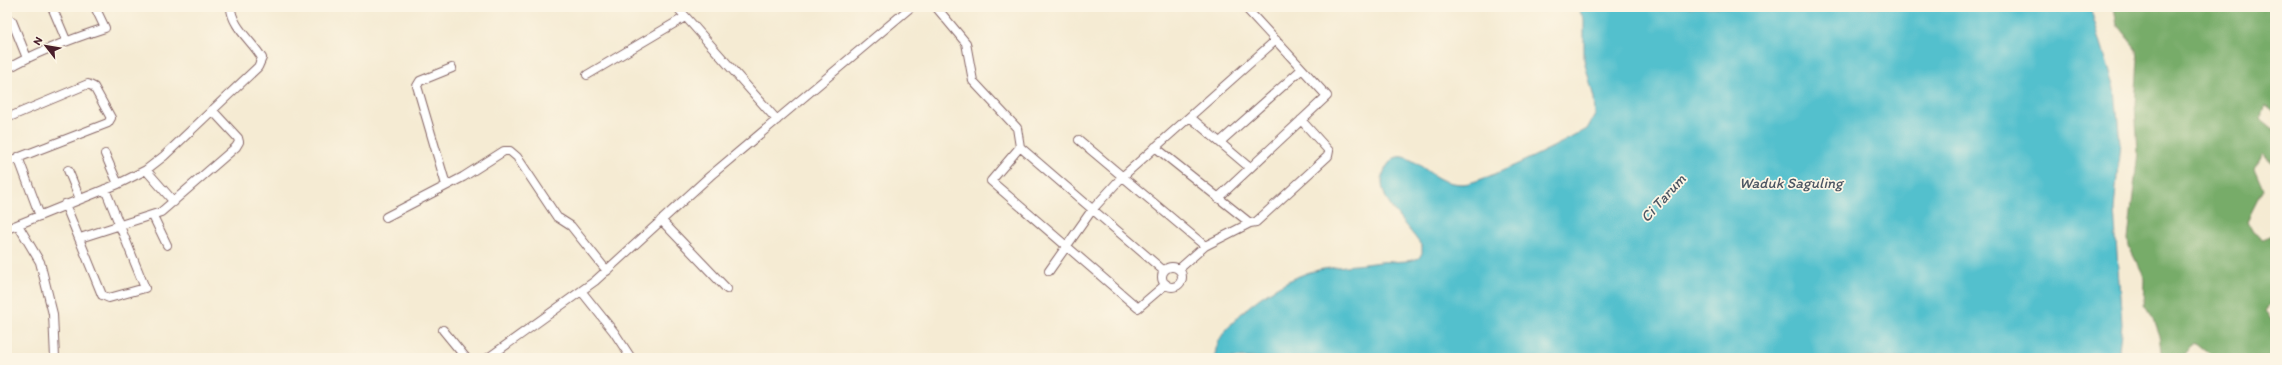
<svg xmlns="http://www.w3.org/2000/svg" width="2282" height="365" viewBox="0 0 2282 365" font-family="Itim,sans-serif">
<rect width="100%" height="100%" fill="#fcf5e5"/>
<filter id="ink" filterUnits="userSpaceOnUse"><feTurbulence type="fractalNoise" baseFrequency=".025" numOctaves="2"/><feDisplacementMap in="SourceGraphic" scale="8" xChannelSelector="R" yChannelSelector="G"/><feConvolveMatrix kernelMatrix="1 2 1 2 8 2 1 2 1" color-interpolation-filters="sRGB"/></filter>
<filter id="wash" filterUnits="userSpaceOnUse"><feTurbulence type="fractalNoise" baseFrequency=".012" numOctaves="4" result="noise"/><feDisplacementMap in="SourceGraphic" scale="16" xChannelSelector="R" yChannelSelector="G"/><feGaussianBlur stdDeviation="0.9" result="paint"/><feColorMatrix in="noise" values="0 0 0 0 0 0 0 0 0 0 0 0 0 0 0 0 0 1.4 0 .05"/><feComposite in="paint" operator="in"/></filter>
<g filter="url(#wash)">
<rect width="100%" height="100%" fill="#f5ebd3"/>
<path fill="#77ac69" stroke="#60664a" d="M2114 7H2275V113L2266 106 2259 118 2275 131V165L2263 154 2254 168 2263 189 2247 221 2253 232 2263 239 2275 234V298L2265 311 2275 323V358H2215L2195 342 2182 358H2162L2159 336 2153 319 2144 305 2145 279 2129 247 2128 239 2138 152 2135 105 2138 59 2137 50 2117 25Z"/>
<path fill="#53c0cd" stroke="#4e707c" d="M1577 7H2090L2115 89 2120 143 2114 210 2122 324 2118 358H1215C1215 341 1225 331 1236 319 1254 299 1282 282 1307 273 1324 267 1361 265 1380 262 1393 261 1406 263 1419 258L1422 253V247C1408 223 1363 191 1391 161 1395 156 1402 156 1407 158 1429 168 1434 183 1462 184 1482 184 1566 141 1587 129L1595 115 1594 98 1584 60V19Z"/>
</g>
<g filter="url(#ink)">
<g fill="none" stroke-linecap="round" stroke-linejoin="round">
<defs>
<path id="minor" d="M52 7 66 40
M677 7 777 120
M936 7 966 43 973 81 1017 128 1020 147 1164 271
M12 21 27 58
M7 69C38 51 71 39 105 28L95 7
M587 75 685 17
M1190 117 1250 168
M7 118 88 84 94 87 111 118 108 123 7 162
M1079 140 1205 246
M1220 142 1302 69
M1020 147 991 181 1138 308 1166 284
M1155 147 1250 223
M105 154 118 184
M18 157 40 216
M68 170 80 199
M146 170 174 202
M446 185 417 86 420 81 452 68
M1218 198 1327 96 1245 7
M65 204 102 295 109 298 145 288 105 189
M153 216 167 245
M386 217 463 177 504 151H510L517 157 557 217 571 226 607 271
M661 220 727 289
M18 225 40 262 53 314 55 358
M7 229 118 184 146 170 164 156 258 67 262 58C253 42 231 26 231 7
M80 238 161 212 236 147 239 142 238 138 212 110
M1162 277a10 10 0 1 1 20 0a10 10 0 1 1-20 0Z
M1179 269 1205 246 1250 223 1256 222 1328 156 1329 151 1301 120
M1049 271 1092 210 1122 177 1276 40
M582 292 614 332 631 358
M443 330 466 358
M488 358 595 281 710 176 911 7"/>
</defs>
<use href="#minor" stroke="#866666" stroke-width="10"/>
<use href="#minor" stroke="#fff" stroke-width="8"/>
</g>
</g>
<g text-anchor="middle" stroke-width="3.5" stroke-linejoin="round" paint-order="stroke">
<g font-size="15" font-style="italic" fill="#4d5764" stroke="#fcf5e5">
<text x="1791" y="188">Waduk Saguling</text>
<text transform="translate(1663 198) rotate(-48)" y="5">Ci Tarum</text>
</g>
</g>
<rect width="2282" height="365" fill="none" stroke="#fcf5e5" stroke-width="24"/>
<g transform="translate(46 46) rotate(301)" stroke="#fcf5e5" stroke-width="3" paint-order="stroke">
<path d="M0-3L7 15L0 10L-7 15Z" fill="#4a1f2b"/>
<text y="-6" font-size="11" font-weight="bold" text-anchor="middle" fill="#4a1f2b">N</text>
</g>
</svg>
